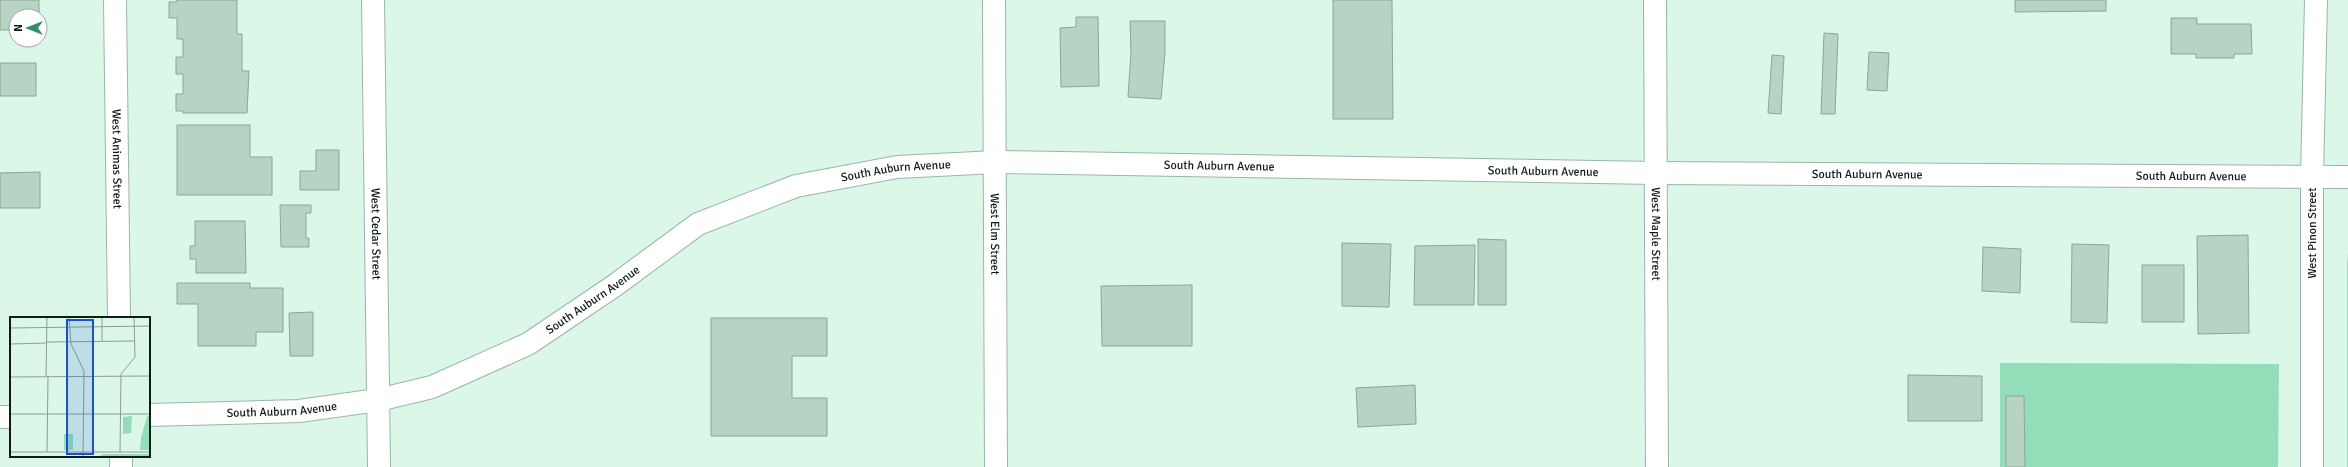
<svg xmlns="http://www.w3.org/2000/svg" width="2348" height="467" viewBox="0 0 2348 467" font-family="Signika,sans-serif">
<rect width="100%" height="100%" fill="#daf7e7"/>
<path fill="#93deb8" d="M2348 252V467H2347V265Z
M2000 363 2279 364 2278 467H2000Z"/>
<path fill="#b7d3c3" stroke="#8ca698" d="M0 0H39V16H16V30H0Z
M176 0H237V34H242V71H249L247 113H183V111H176V94H183V74H176V57H183V39H177V18H169V2H177Z
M1333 0H1392L1393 119H1333Z
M2015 0H2106V11L2015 12Z
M1076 17H1098L1099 86 1061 87 1060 28 1076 27Z
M2171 18H2197V24H2251L2252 54H2234V58H2196V54H2171Z
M1130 21H1165V52L1161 99 1128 97 1131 52Z
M1824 33 1838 34 1835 114H1821Z
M1869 52 1889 53 1887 91 1867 90Z
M1772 55 1784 56 1781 114 1768 113Z
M0 63H36V96H0Z
M177 125H250V157H272V195H177Z
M316 150H339V190H300V171H316Z
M40 172V208H0V173Z
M280 205H311V213H306V238H309V247H281Z
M195 221H245L246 273H196V259H190V246H195Z
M2248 235 2249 333 2198 334 2197 236Z
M1478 239 1506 240V305H1478Z
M1342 243 1391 244 1389 307 1342 306Z
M2072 244 2109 245 2107 323 2071 322Z
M1475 245 1474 305H1414L1415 246Z
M1983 247 2021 249 2020 293 1982 291Z
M2142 265H2184V322H2142Z
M177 283H250V288H283V332H256V346H198V304H177Z
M1192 285V346H1102L1101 286Z
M313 312V356H290L289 313Z
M711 318H827V356H792V398H827V436H711Z
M1908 375 1982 376V421H1908Z
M1415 385 1416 424 1358 427 1356 388Z
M2006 396H2024L2025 467H2006Z"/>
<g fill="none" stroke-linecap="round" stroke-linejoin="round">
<defs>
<g id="minor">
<path id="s1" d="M115 0 119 318"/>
<path id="s2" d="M373 0 379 467"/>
<path id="s3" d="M994 0 996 467"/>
<path id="s4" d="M1655 0 1657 467"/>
<path id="s5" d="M149 415 299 411 378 400 432 387 528 344 614 286 698 224 796 186 897 167 996 162 1656 173 2348 177"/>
<path d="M0 417H11"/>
<path d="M121 456V467"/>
</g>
<path id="major" d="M2312 467V177L2316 0"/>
</defs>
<use href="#minor" stroke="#9bb6a7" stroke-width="24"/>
<use href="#major" stroke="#9bb6a7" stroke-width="24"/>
<use href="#minor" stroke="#fff" stroke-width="22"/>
<use href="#major" stroke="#fff" stroke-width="22"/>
</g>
<g text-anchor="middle" stroke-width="4" stroke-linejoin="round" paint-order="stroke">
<g font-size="12" fill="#111b16" stroke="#fff">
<text dy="4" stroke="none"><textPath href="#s1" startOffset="159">West Animas Street</textPath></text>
<text dy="4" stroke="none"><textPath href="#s5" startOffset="1129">South Auburn Avenue</textPath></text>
<text dy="4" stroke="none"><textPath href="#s5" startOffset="805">South Auburn Avenue</textPath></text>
<text dy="4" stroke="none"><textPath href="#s5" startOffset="1453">South Auburn Avenue</textPath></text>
<text dy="4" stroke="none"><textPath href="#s5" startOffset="1777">South Auburn Avenue</textPath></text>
<text dy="4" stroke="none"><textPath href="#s5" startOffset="2101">South Auburn Avenue</textPath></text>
<text dy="4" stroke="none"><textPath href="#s2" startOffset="234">West Cedar Street</textPath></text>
<text dy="4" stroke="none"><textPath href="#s3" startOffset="234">West Elm Street</textPath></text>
<text transform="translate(2312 233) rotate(-90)" y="4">West Pinon Street</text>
<text dy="4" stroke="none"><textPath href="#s4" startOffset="234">West Maple Street</textPath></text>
<text dy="4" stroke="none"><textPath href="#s5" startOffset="469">South Auburn Avenue</textPath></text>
<text dy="4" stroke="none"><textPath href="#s5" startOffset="133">South Auburn Avenue</textPath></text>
</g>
</g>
<g transform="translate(10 317)">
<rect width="140" height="140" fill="#daf7e7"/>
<path d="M122 99 121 116 113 117V100ZM137 99H140V133H130L131 121ZM54 117H63V133H54ZM93 137H140V140H88Z" fill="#93deb8"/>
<path fill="none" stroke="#8a9f93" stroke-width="1" d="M59 0 61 27 74 54 73 140M92 0V24M0 11 140 9M37 25 125 24M0 27 37 26M0 60 140 59M36 60 37 0M0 97H140M0 135H140M37 135 38 60M110 135 111 57 125 40 124 0"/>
<path fill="#1d4ed8" fill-opacity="0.15" stroke="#1d4ed8" stroke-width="2" d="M57 3H83V137H57Z"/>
<rect width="140" height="140" fill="none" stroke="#111b16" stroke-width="2"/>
</g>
<g transform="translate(28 28) rotate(270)"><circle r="19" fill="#ffffff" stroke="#a0a4a2"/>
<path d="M0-3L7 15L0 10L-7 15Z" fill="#318f67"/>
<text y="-6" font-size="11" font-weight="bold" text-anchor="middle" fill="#111b16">N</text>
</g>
</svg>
